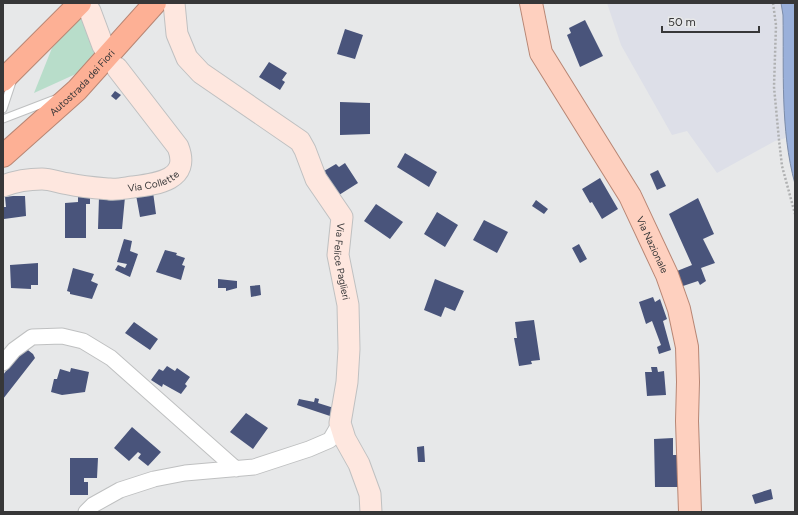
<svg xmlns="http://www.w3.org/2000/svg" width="798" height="515" viewBox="0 0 798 515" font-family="Figtree,sans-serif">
<rect width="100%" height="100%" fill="#e7e8e9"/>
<path fill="#dddfe8" d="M607 3H781L783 15 786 138 775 141 717 173 687 131 672 135 621 45Z"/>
<path fill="#b8ddca" d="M82 15 99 55 78 73 34 93 52 48Z"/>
<path fill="#9ab0da" stroke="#7c8ca9" d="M781 3H795V184C780 129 784 71 783 15Z"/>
<path fill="#49547b" d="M585 20 603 56 580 67 567 35 571 33 569 28Z
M345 29 363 35 355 59 337 54Z
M269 62 287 73 282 80 285 82 280 90 259 77Z
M115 91 121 95 116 100 111 96Z
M340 102 370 103V134L340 135Z
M405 153 437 172 429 187 397 167Z
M345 163 358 183 339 195 324 171 336 164 339 167Z
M658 170 666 186 657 190 650 174Z
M600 178 618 209 602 219 592 202 590 203 582 189Z
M153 192 156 214 140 217 136 195Z
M78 193H90V204H86V238H65V203L78 202Z
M13 196H25L26 216 4 219 3 207H6L5 197Z
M99 197H125L122 229H98Z
M698 198 714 234 703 239 715 263 701 268 706 281 700 285 698 281 683 286 677 271 692 265 669 214Z
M536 200 548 209 544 214 532 206Z
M376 204 403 222 390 239 364 221Z
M437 212 458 225 445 247 424 234Z
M484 220 508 232 497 253 473 240Z
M124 239 132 241 130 251 138 254 130 277 115 270 118 265 125 268 127 264 117 262Z
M579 244 587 259 580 263 572 248Z
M165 250 177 253 176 255 185 258 182 265 185 266 181 280 156 272Z
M38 263V285H31V289L11 288 10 265Z
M73 268 94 274 91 281 98 284 92 299 70 294V292L67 291Z
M218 279 237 281V288L226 291V288H218Z
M435 279 464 291 455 311 445 307 441 317 424 310Z
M260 285 261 295 251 297 250 286Z
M653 297 655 302 660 299 667 319 663 321 671 350 659 354 657 347 661 345 652 321 646 324 639 302Z
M534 320 540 360 531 361 532 364 519 366 514 338H517L515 322Z
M134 322 158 339 150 350 125 333Z
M24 347 33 354 35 358 3 399V375Z
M167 366 175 371 177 368 190 377 185 384 187 386 181 394 163 384 162 387 151 380 159 369 163 371Z
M651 367H657L658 372 664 371 666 395 647 396 645 372H652Z
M71 368 89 372 85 392 62 395 51 392 54 379H57L60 369 70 372Z
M315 398 319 399 318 403 334 408 330 416 297 405 299 399 314 402Z
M246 413 268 428 253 449 230 432Z
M132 427 161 452 148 466 138 458 141 454 138 452 129 461 114 448Z
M673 438V455H677L678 487H655L654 439Z
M424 446 425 462H418L417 447Z
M70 458H98L97 478H84V482H88V495H70Z
M771 489 773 499 755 504 752 495Z"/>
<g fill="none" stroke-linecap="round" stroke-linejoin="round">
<defs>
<path id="lane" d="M3 109 13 79
M3 119 55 99"/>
<path id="street" d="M3 363 14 350 32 337 62 336 83 341 111 358 236 469
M86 512 93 505 120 490 154 479 185 473 254 467 309 449 330 440 340 423"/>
<g id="secondary">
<path id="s1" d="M174 3 177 34 187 58 201 73 300 141 305 150 316 179 342 217 338 255 348 305 349 349 347 382 340 423 345 439 359 464 370 494 371 512"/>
<path d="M90 11 103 46"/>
<path id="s2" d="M3 186C16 181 28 179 42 179 51 179 60 183 69 184 82 187 96 188 109 189 117 190 125 188 133 187 157 184 191 180 178 147L117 68"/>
</g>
<g id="primary">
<path id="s3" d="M531 3 541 53 630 196 667 275 679 309 687 347 688 382 687 421 690 512"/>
</g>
<g id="highway">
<path d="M3 80 80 3"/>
<path id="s4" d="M3 156 77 90 155 3"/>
</g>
</defs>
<use href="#lane" stroke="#bfc0c1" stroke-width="9"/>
<use href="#street" stroke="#bfc0c1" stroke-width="17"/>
<use href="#secondary" stroke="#bfc0c1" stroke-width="23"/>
<use href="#primary" stroke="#b88674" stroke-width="24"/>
<use href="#highway" stroke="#b88674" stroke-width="24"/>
<path stroke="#afb0b1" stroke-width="2.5" stroke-dasharray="2 2" stroke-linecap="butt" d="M773 3 776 25 774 87 779 140 782 166 795 214"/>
<use href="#lane" stroke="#fff" stroke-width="7"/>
<use href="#street" stroke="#fff" stroke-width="15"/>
<use href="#secondary" stroke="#fee7df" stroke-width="21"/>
<use href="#primary" stroke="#fed0bf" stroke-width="22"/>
<use href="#highway" stroke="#fdb095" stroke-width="22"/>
</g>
<g text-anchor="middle" stroke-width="4" stroke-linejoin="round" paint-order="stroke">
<g font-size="10" fill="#373738" stroke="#e7e8e9">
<text dy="4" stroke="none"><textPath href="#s4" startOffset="108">Autostrada dei Fiori</textPath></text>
<text dy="4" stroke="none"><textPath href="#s2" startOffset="153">Via Collette</textPath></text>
<text dy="4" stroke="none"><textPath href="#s3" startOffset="273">Via Nazionale</textPath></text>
<text dy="4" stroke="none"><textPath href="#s1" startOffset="330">Via Felice Paglieri</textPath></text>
</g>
</g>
<rect width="798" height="515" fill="none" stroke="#373738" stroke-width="8"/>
<path d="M662 26v6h97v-6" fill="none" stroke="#373738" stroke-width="2"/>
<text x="668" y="26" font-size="12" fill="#373738" stroke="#e7e8e9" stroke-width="3" paint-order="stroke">50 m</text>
</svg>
